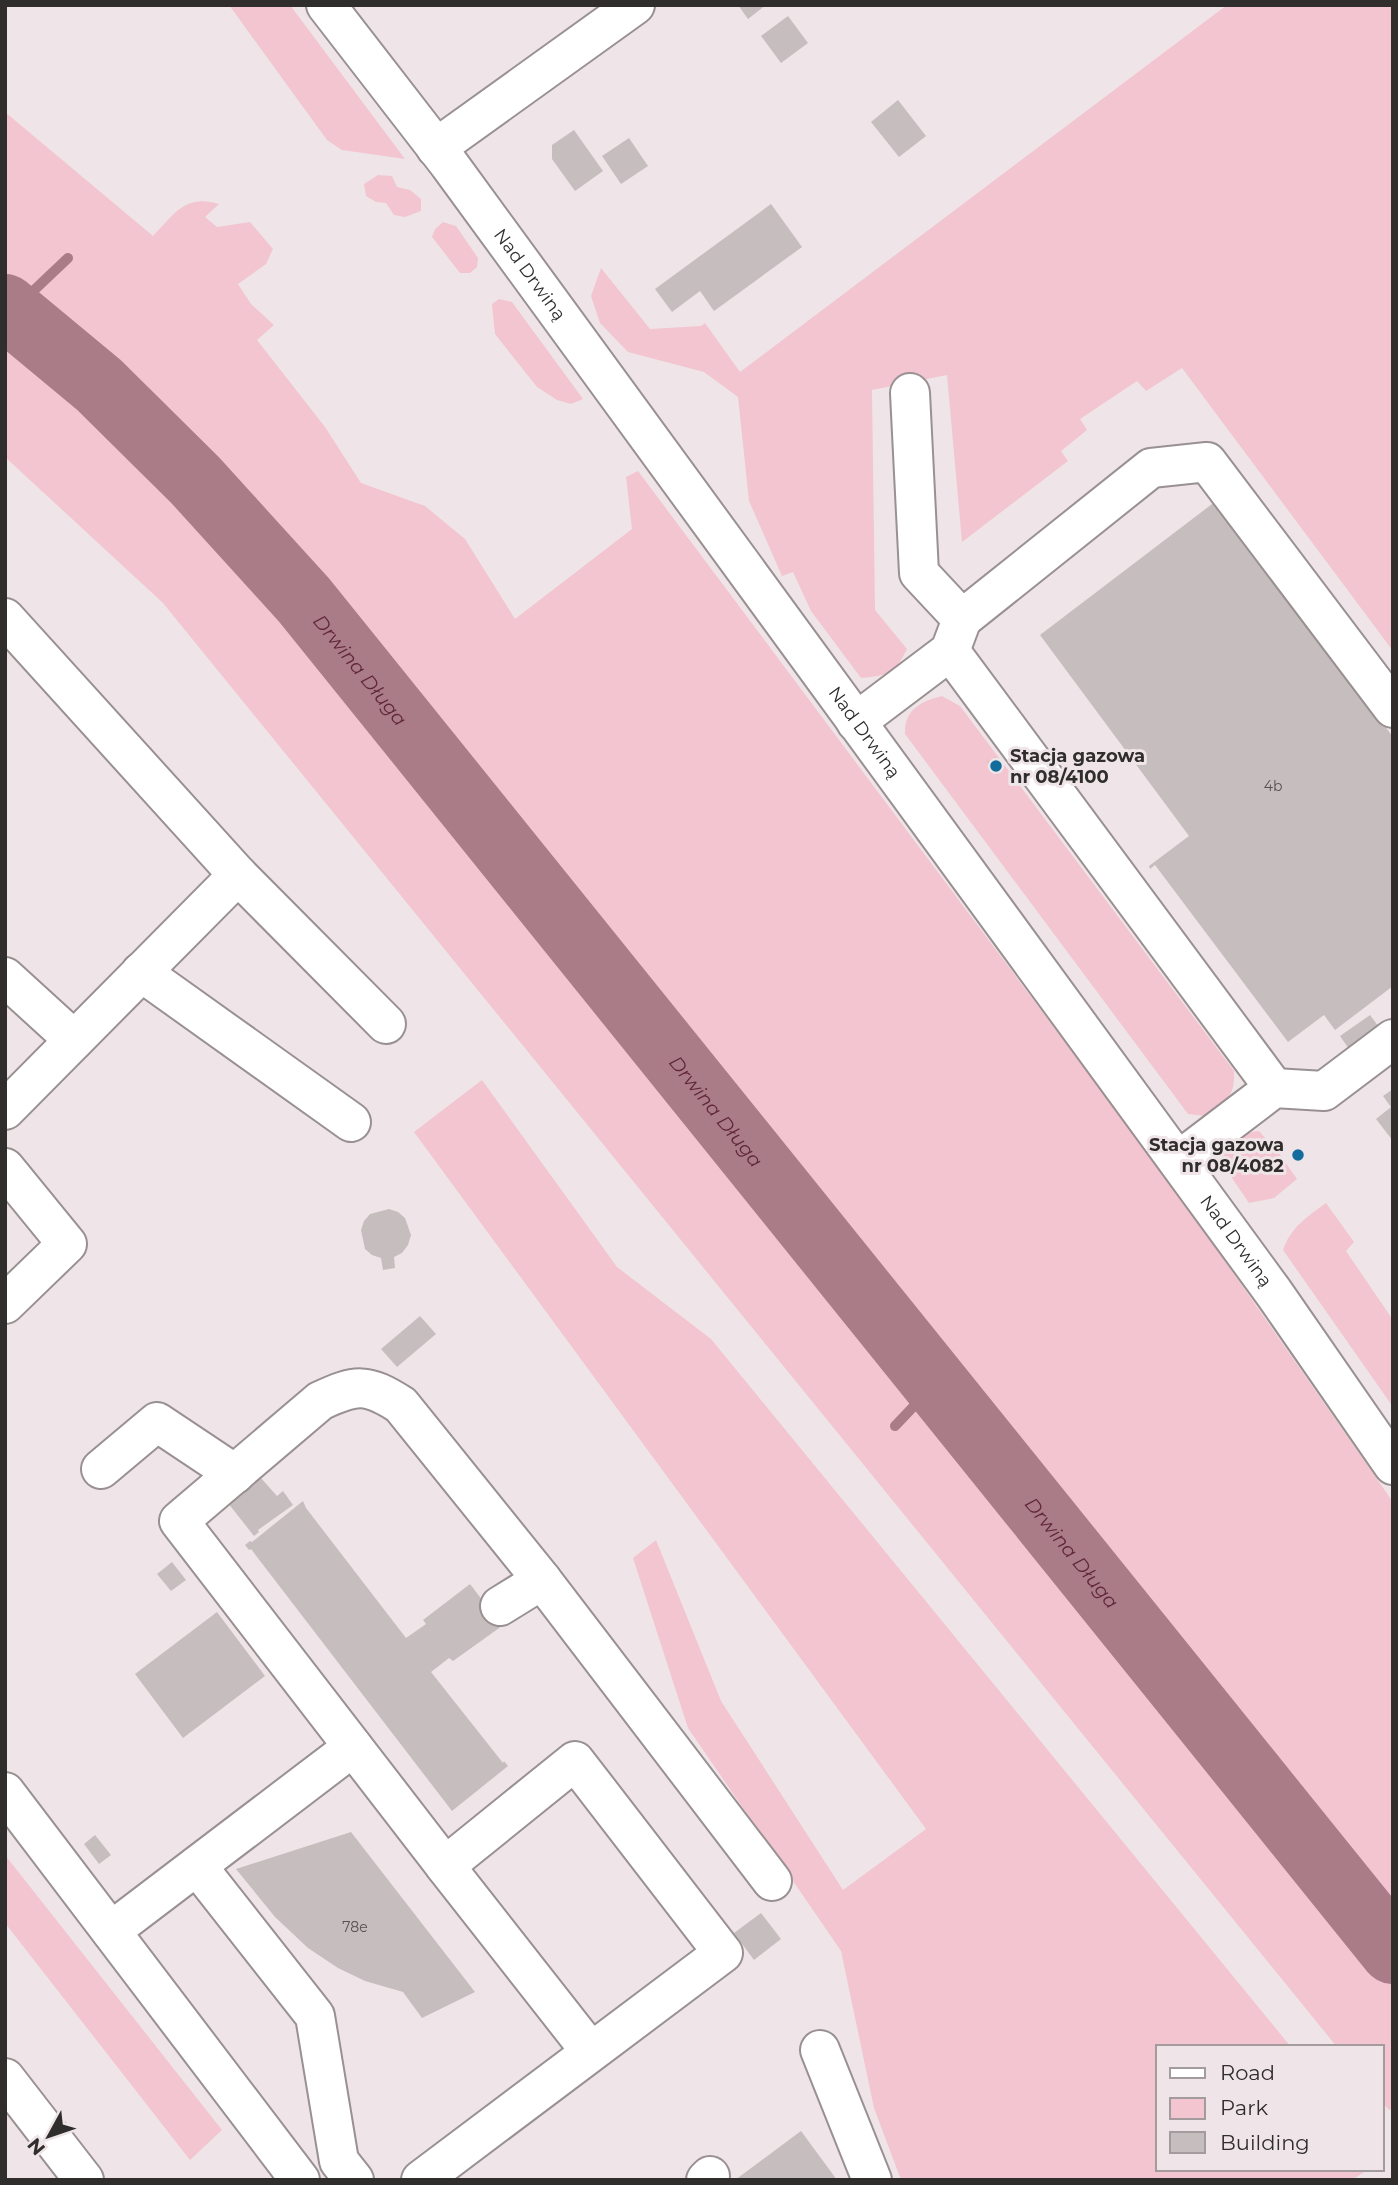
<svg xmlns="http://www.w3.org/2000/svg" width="1398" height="2185" viewBox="0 0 1398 2185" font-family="Montserrat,sans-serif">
<rect width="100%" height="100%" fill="#efe5e8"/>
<path fill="#f2c5d0" d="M229 5H290L405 159 342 150 327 140Z
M1227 5H1393V651L1182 368 1146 391 1137 381 1080 419 1087 430 1061 451 1068 461 962 542 947 375 872 390 875 610 907 649C894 675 889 675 861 678L811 611 793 572 782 576 749 501 738 397 704 372 628 352 600 323 591 296 601 268 650 329 701 326 705 323 740 372Z
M5 112 153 236C175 214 184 194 219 204L205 217 217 227 250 222 273 249 266 264 238 284 251 304 274 325 257 340 325 427 361 483 425 506 465 539 515 619 632 529 626 477 638 471 1174 1188 1393 1502V2108L1389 2110 1382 2102V2047H1337L163 603 5 457Z
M378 175 392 176 397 187 410 190 421 199V211L405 217 394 215 386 203 376 202 366 196 364 184Z
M443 222 456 226 478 258 477 267 470 273H460L432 237 435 229Z
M499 299 512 302 583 399 571 404 557 400 537 387 495 334 492 304Z
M942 696 960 706 1234 1071C1235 1098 1226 1102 1206 1116L1188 1114 905 734C904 710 921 701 942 696Z
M482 1080 617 1267 711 1339 1291 2047H1158V2169H1369L1352 2180H901L874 2108 841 1951 688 1728 633 1558 656 1540 721 1701 843 1890 926 1829 414 1132Z
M1259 1131 1267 1140 1282 1141 1286 1145 1278 1152 1297 1179 1274 1198 1249 1203 1221 1162C1225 1141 1239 1134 1259 1131Z
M1326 1203 1354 1242 1346 1251 1393 1320V1407L1283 1250C1291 1227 1307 1217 1326 1203Z
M5 1855 222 2130 190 2160 5 1923Z"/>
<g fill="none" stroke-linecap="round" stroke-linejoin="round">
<path stroke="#a97c88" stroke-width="10" d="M11 312 68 258
M895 1426 914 1406 931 1377"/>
<path stroke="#a97c88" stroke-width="66" id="s1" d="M5 307 99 385 195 480 304 600 1393 1951"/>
</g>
<path fill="#c6bdbf" d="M738 5H766L748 19Z
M788 16 808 43 781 63 761 36Z
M898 100 926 136 899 157 871 122Z
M574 130 603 171 575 191 552 159V145Z
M629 138 648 166 621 184 602 156Z
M771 204 802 247 714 311 700 291 672 312 655 289Z
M1216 501 1393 737V986L1335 1030 1324 1015 1288 1042 1155 865 1150 869 1149 866 1189 836 1040 635Z
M995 757 1004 769 997 775 987 762Z
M1370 1015 1379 1027 1349 1049 1340 1036Z
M1393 1089V1141L1376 1119 1391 1107 1383 1096Z
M1296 1150 1303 1158 1299 1162 1293 1152Z
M389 1209 398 1212 405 1218 411 1235 408 1245 402 1253 394 1257 395 1268 383 1270 381 1258 372 1255 365 1249 361 1230 364 1221 370 1214Z
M420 1316 436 1334 397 1367 381 1349Z
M260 1477 277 1496 283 1491 293 1505 258 1530 259 1532 254 1536 228 1503Z
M303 1501 306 1508 406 1638 426 1624 423 1620 470 1584 502 1626 453 1661 449 1658 431 1672 503 1763 504 1761 508 1766 452 1811 251 1549 249 1550 245 1545 250 1541 252 1542Z
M172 1562 186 1580 171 1591 157 1574Z
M217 1612 265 1676 183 1738 135 1674Z
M351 1832 475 1992 422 2018 403 1992 365 1981 338 1968 308 1948 275 1917 236 1869Z
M95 1835 111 1855 99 1864 84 1844Z
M761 1913 781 1939 754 1960 734 1933Z
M801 2131 837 2180H735Z"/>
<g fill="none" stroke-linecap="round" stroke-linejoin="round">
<defs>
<g id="minor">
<path id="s2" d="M326 5 449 164 1274 1293 1393 1465"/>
<path d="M436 148 635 5"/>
<path d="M910 393 919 573 962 619"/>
<path d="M5 618 238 875"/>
<path d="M950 651 1274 1088"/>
<path d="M856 722 950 651 962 619 1151 468 1207 462 1393 708"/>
<path d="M141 972 351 1122"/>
<path d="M5 977 74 1040"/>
<path d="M5 1110 238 875 386 1024"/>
<path d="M1178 1161 1274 1088 1324 1091 1393 1039"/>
<path d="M5 1168 67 1244 5 1304"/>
<path d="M101 1469 157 1422 235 1474"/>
<path d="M542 1580 772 1881"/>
<path d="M5 1792 300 2180"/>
<path d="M197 1866 315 2016 339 2161 354 2180"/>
<path d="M445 1866 179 1521 320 1401C356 1384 367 1383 401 1405L542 1580 500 1606"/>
<path d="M111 1931 353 1747"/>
<path d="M820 2050 872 2180"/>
<path d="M5 2078 84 2180"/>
<path d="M421 2180 723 1953 575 1761 445 1866 591 2052"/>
<path d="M706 2180 710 2176"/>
</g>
</defs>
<use href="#minor" stroke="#999092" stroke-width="42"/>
<use href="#minor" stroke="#fff" stroke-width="38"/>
</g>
<g fill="#126c9c" stroke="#efe5e8" stroke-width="2.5">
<circle cx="996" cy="766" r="7"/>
<circle cx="1298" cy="1155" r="7"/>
</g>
<g text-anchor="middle" stroke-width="6" stroke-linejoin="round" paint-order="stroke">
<g font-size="14" fill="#565152">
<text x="1273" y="791">4b</text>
<text x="355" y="1932">78e</text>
</g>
<g font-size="18" fill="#302d2d" stroke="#efe5e8">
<text dy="6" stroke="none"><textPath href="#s2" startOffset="338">Nad Drwiną</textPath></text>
<text dy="6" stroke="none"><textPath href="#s2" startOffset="905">Nad Drwiną</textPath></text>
<text dy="6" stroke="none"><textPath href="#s2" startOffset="1535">Nad Drwiną</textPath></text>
</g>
<g font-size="18" font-weight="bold" fill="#302d2d" stroke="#efe5e8" text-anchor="start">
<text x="1010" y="762">Stacja gazowa<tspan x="1010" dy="21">nr 08/4100</tspan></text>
<text x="1284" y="1151" text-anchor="end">Stacja gazowa<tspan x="1284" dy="21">nr 08/4082</tspan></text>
</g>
<g font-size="19" font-style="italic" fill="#61263a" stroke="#efe5e8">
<text dy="7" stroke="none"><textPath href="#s1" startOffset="509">Drwina Długa</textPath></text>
<text dy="7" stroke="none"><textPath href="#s1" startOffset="1076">Drwina Długa</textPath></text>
<text dy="7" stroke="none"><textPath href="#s1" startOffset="1643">Drwina Długa</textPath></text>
</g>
</g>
<rect width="1398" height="2185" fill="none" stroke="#302d2d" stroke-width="14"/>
<rect x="1156" y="2045" width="228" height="126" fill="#efe5e8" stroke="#a39b9d" stroke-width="2"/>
<rect x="1170" y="2068" width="35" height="10" fill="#ffffff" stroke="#a39b9d" stroke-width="2"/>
<text x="1220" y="2080" font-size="21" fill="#302d2d">Road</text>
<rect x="1170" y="2098" width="35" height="21" fill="#f2c5d0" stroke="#a39b9d" stroke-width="2"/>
<text x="1220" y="2115" font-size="21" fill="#302d2d">Park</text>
<rect x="1170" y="2132" width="35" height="21" fill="#c6bdbf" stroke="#a39b9d" stroke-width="2"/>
<text x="1220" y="2150" font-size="21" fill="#302d2d">Building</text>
<g transform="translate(49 2136) rotate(230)" stroke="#efe5e8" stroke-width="5" paint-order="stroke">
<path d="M0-5L12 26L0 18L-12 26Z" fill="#302d2d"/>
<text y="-10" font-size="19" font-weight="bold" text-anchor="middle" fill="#302d2d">N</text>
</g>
</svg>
